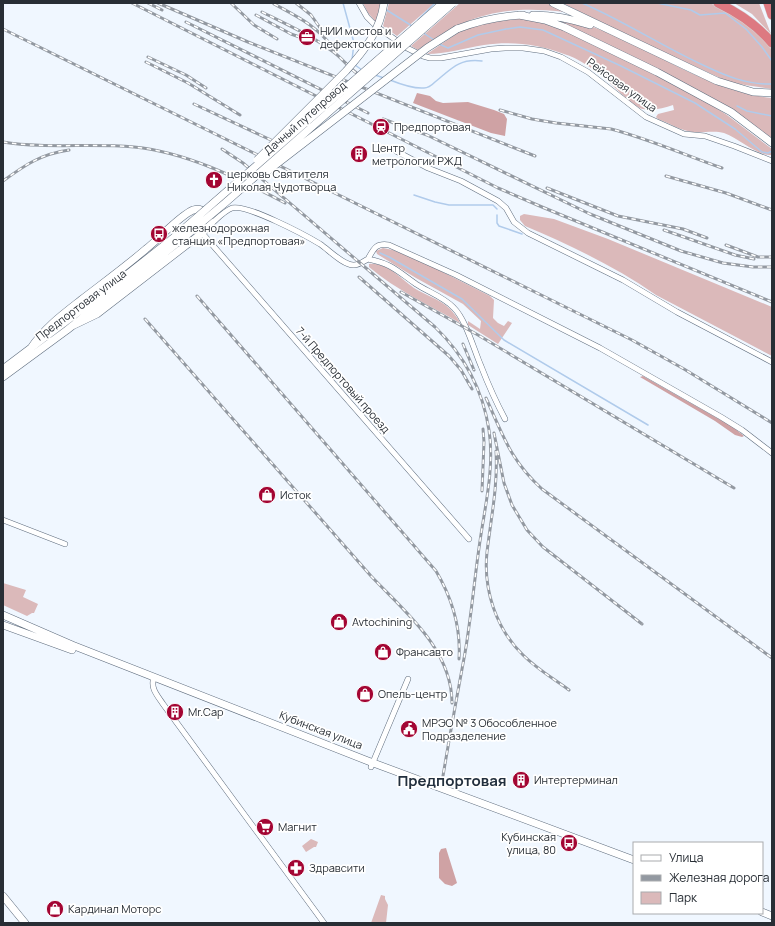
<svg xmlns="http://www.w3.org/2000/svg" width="775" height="926" viewBox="0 0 775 926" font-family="Manrope,sans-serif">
<rect width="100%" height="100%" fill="#f0f7ff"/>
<path fill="#dbb9ba" d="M363 3H382L376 22 368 13Z
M389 3H435L397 36 383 26Z
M460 3H549L563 10 565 12C502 5 469 14 418 50L411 46Z
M562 3H709L723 8 737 16 760 35 772 50V89L745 85 729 82 646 44Z
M734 3H759L771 34 752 14Z
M551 17C574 21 597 27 618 37 669 60 716 92 772 98V138L756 127 675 79 578 30 557 21Z
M518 19H535L562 28 694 94 727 115 772 149V155C754 155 741 139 724 133 715 130 703 133 693 132 681 131 669 123 658 119L656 117 658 114 674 110 673 105C664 108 653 111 643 109 633 107 613 85 603 77 592 68 578 58 564 54 537 44 512 41 484 45 464 48 446 54 427 54L459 32 470 27 490 22Z
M524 214 554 219 608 239 772 307V356L656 295C616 267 570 245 525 226L520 220V216Z
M383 248 393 250 421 261 490 296 494 300 493 318 498 323 504 326 508 321 512 323 498 344 468 325V321L480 329 481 321 463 304 416 278 377 254 376 251Z
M369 264C387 262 400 278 414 288 425 295 439 299 449 308 453 312 458 318 460 323 429 305 396 290 369 267Z
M3 583 26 590 23 597 38 604 34 613H32L27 616 3 605Z
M311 839 318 842 316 847H314L306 852 302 846Z
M381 895 385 896V899L388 905 386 923H371Z"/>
<path fill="#cfa2a4" d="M417 93 430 96 436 101 443 103 468 102 494 110 504 114 507 119 505 136 491 133 413 103Z
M643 376 733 427 744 436 742 437 735 435 715 421 640 377Z
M446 848 457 883 452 886 445 884 439 878V853L441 849Z"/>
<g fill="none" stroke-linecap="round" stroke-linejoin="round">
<path stroke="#b0cbeb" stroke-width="1.5" d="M343 3 354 43 352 60
M582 3C624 21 663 47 705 66 726 76 748 85 772 84
M657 3 691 10 700 15 725 13 746 29 762 47 772 61
M385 9 412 26
M418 20 435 3
M422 32 434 40
M439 44 448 48 478 35 506 29 520 27 543 30 621 66 695 103 735 129 762 152 768 153 772 151
M355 65 362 70
M375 75 384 78
M390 80C400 84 413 89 424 88 428 88 432 85 435 82 451 69 459 58 482 61
M737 106 747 111 772 116
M414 195 435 202 449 205H493L497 209
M497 215V223L499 226 522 234
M380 253 389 257 462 299 504 340 648 425"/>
<defs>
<path id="street" d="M359 3 367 17 376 26 407 48 423 56 430 58H441L491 49 505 48H523L544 51 561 57 588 72 646 117 684 134 705 136 734 146 772 161
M396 151 428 168 461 181 498 201 506 208 514 222 528 233 623 280 677 312 772 362
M210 225C217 219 224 211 232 208 247 204 305 235 320 244 329 250 344 266 354 265 359 265 364 261 368 259 392 264 396 270 416 284 428 292 444 297 454 308 466 320 474 350 481 366 488 384 496 402 505 419
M202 233 469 539
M368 259C374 248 376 243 389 245L456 275 600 348 721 417 742 430 772 453
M3 520 65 544
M154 677C150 688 157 695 163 704L324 923
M371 767 408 679"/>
<path id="secondary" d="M553 3 717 81 753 92 772 93
M519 15 545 20 564 27 657 72 731 112 772 143
M533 15C554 15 570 19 590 25
M457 29C478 21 500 16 523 15
M31 348C44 328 63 314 81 300 103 283 125 267 146 249 159 239 179 216 193 210 204 207 210 216 210 225L202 233 97 314 72 326
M3 369 105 292 172 239
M3 377 67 330 176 244
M3 615 72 645 368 761 634 860
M3 625 72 650
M3 896 25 923
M762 912 772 916"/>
<path id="highway" d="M718 3C739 13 757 25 772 43
M768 3 772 15"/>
</defs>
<use href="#street" stroke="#5f6d7e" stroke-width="6"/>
<use href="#secondary" stroke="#5f6d7e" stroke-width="8"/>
<use href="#highway" stroke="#d4d5d7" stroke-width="10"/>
<use href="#street" stroke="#fff" stroke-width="5"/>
<use href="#secondary" stroke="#fff" stroke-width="7"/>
<use href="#highway" stroke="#dd7981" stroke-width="9"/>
<defs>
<path id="rail" d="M132 3 498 188 542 207 772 302
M148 3 162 10
M158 3 248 42 535 156
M231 3 254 25 277 39
M296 3 311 15 323 32
M274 4C300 18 317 26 335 50
M262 12C286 24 311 35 332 51 344 59 350 71 363 77
M256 15 291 34 305 39
M186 22 368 113
M3 29 632 340 684 369 772 423
M148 57 186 75 206 88
M146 62 188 83 240 115
M194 104 286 147
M500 110 532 119 556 123 611 129C649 139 685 155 722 168
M383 119 427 135 590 214 681 251 723 263 753 267H772
M3 142C46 149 90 143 134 147 186 152 238 178 285 203
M222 149 243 163 435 327C464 355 483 391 489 430 495 469 484 510 479 548 474 583 471 618 465 653 457 696 449 739 442 782
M666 176 726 193 772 210
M3 181C25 165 41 154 69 150
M547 188 618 216 683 229 707 238
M664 230 735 255 754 259
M726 245 758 257H772
M359 277 449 356 461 370 472 389
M401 292 478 335 734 488
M197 296 436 571C452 598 461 628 459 659
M145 319 371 576C404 611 452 649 452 703
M463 344 474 370
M486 398C503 435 510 460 542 489L772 658
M494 433 504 483 512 505 527 530 543 547 642 624
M496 451C498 486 491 518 487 552 483 589 496 629 523 655 537 669 554 679 569 690
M482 491 484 442 483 429"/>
</defs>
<use href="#rail" stroke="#9399a1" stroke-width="3"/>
<use href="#rail" stroke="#fff" stroke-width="1.5" stroke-dasharray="4.5" stroke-linecap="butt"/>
<defs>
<path id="secondary-bridge" d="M257 160 346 71C364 51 380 31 384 3
M265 173 427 48 457 29
M172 239 443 3
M176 244 225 203 453 3"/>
</defs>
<use href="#secondary-bridge" stroke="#5f6d7e" stroke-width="8" stroke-linecap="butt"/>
<use href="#secondary-bridge" stroke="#fff" stroke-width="7"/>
</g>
<defs>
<symbol id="office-disc" viewBox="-11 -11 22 22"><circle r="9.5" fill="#a30533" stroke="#fff"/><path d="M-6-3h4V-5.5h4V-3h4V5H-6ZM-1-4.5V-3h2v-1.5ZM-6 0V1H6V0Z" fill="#fff"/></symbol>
<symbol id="station-disc" viewBox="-11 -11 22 22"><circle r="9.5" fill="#a30533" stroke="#fff"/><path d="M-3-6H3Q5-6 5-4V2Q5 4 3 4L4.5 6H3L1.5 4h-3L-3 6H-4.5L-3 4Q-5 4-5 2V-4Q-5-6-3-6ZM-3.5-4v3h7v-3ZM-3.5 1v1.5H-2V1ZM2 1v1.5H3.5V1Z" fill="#fff"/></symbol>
<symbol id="building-disc" viewBox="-11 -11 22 22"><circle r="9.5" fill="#a30533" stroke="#fff"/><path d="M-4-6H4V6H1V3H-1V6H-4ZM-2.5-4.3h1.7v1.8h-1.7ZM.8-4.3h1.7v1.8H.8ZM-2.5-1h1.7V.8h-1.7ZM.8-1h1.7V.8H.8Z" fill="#fff"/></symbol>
<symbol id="church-disc" viewBox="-11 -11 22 22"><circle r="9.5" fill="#a30533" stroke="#fff"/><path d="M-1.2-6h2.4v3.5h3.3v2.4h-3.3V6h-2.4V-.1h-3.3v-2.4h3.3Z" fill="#fff"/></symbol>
<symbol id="bus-disc" viewBox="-11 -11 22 22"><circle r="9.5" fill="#a30533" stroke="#fff"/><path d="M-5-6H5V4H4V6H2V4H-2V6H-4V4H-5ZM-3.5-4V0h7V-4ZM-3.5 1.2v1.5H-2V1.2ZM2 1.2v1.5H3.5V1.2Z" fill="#fff"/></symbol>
<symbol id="shop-disc" viewBox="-11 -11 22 22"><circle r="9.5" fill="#a30533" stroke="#fff"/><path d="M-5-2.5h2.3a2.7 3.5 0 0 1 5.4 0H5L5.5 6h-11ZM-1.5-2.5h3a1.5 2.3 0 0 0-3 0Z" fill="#fff"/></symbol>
<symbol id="civic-disc" viewBox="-11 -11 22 22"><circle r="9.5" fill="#a30533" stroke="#fff"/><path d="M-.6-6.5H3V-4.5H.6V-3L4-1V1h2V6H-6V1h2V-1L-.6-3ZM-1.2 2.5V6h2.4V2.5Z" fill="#fff"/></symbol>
<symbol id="supermarket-disc" viewBox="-11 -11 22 22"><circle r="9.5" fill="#a30533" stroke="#fff"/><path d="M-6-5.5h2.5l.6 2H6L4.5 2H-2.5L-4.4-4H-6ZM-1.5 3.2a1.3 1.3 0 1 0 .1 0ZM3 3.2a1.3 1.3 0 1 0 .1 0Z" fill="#fff"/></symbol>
<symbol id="pharmacy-disc" viewBox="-11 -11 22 22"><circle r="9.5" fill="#a30533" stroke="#fff"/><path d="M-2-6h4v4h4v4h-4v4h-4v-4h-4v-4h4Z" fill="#fff"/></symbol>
</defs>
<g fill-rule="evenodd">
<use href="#office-disc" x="297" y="27" width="20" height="20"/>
<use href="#station-disc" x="371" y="117" width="20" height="20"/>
<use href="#building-disc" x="349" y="144" width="20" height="20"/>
<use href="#church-disc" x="204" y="170" width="20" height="20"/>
<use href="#bus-disc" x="149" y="224" width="20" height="20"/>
<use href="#shop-disc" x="257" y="485" width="20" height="20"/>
<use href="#shop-disc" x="329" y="612" width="20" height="20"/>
<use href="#shop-disc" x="373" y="642" width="20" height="20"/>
<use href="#shop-disc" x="355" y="684" width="20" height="20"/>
<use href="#building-disc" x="165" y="702" width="20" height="20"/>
<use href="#civic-disc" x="399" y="719" width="20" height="20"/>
<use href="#building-disc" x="511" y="770" width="20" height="20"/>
<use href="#supermarket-disc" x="255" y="817" width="20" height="20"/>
<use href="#bus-disc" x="559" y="833" width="20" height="20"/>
<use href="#pharmacy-disc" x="286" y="858" width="20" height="20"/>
<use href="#shop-disc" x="45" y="899" width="20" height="20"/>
</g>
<g text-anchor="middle" stroke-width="3.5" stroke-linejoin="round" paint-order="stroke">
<g font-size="11" fill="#282e35" stroke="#fff" text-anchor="start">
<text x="320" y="35">НИИ мостов и<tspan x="320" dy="13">дефектоскопии</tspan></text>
<text x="394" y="131">Предпортовая</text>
<text x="372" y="152">Центр<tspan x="372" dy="13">метрологии РЖД</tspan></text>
<text x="227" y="178">церковь Святителя<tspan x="227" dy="13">Николая Чудотворца</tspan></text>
<text x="172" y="232">железнодорожная<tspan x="172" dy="13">станция «Предпортовая»</tspan></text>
<text x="280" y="499">Исток</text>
<text x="352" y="626">Avtochining</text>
<text x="396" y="656">Франсавто</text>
<text x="378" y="698">Опель-центр</text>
<text x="188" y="716">Mr.Cap</text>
<text x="422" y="727">МРЭО № 3 Обособленное<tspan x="422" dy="13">Подразделение</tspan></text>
<text x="534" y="784">Интертерминал</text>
<text x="278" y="831">Магнит</text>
<text x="556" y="841" text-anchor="end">Кубинская<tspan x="556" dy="13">улица, 80</tspan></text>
<text x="309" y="872">Здравсити</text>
<text x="68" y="913">Кардинал Моторс</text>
</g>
<g font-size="11" fill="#282e35" stroke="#fff">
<text transform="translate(622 85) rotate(36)" y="4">Рейсовая улица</text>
<text transform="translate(305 118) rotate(-41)" y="4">Дачный путепровод</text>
<text transform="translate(81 305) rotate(-37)" y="4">Предпортовая улица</text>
<text transform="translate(343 380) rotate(49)" y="4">7-й Предпортовый проезд</text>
<text transform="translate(321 730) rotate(21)" y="4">Кубинская улица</text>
</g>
<g font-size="15" font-weight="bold" fill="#23303e" stroke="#fff">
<text x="452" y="786">Предпортовая</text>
</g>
</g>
<rect width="775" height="926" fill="none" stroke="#282e35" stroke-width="8"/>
<rect x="633" y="842" width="130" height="72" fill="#ffffff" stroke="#a9abae"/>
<rect x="641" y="855" width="20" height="6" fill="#ffffff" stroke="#a9abae"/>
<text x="669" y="862" font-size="12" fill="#282e35">Улица</text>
<rect x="641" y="875" width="20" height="6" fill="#9399a1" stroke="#a9abae"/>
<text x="669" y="882" font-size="12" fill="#282e35">Железная дорога</text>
<rect x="641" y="892" width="20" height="12" fill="#dbb9ba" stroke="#a9abae"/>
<text x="669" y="902" font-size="12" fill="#282e35">Парк</text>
</svg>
